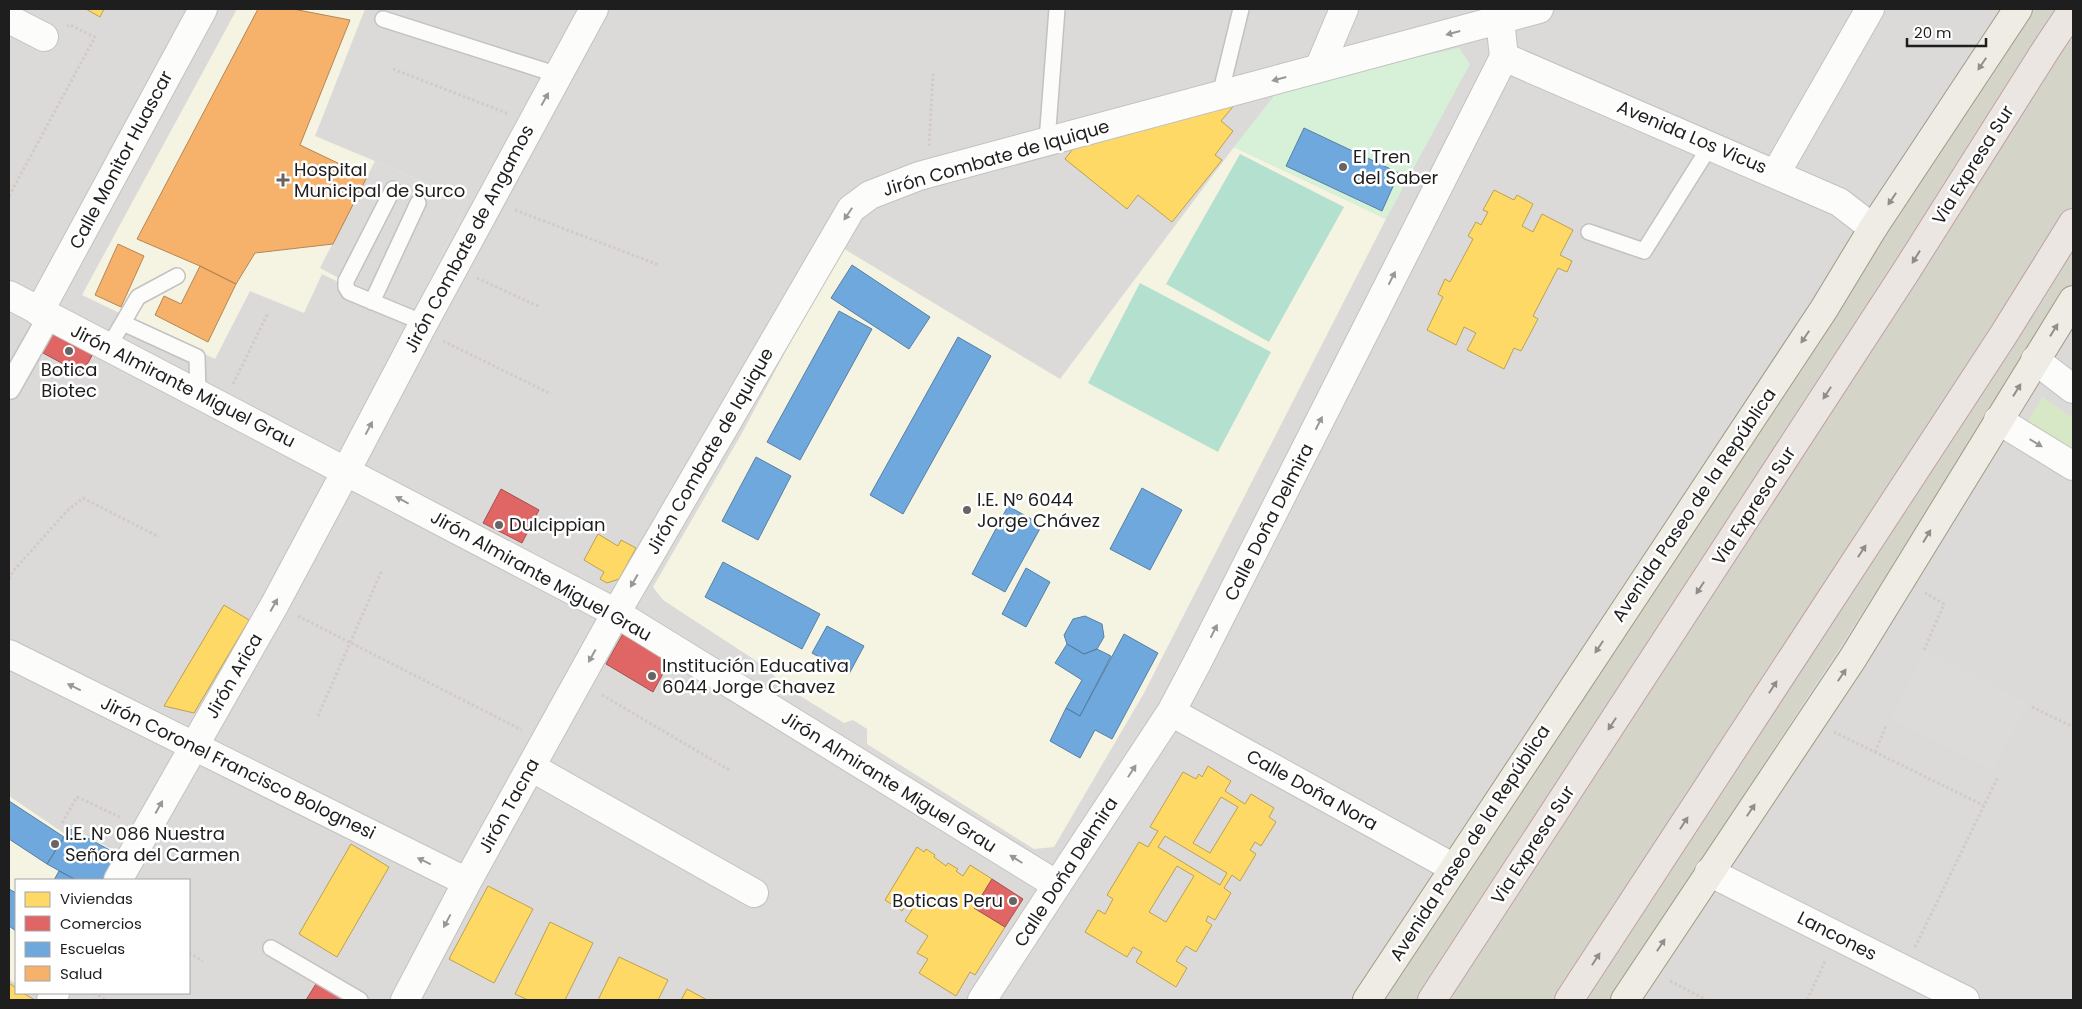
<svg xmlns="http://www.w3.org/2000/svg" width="2082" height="1009" viewBox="0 0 2082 1009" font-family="Poppins,sans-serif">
<rect width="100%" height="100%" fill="#eceae6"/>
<path fill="#dbdad8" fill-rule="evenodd" d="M9 9H2073V1000H9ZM16 880H189V993H16Z"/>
<path fill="#f5f4e2" d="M237 9H365L315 136 468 200 412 318 322 274 304 313 250 291 215 359 82 295Z
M1234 147 1386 219 1144 693 1054 847 1034 849 867 744V729L853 720 844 723 789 689 761 664 663 600 653 587 742 433 841 247 1060 379Z
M9 796 65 834 70 827 119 853 105 880H16V984L9 979Z"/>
<path fill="#d4d4c8" d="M2035 9H2073V284L2000 401 1610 1000H1380Z"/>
<path fill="#d7e8c7" d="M2042 397 2073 418V458L2024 428Z"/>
<path fill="#d6f1d7" d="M1459 48 1470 64 1386 219 1234 147 1281 87Z"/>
<path fill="#b4e1cf" d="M1240 154 1344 207 1269 342 1166 284Z
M1140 283 1271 352 1218 452 1088 383Z"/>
<path fill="#dcdbda" d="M375 161 468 200 412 318 320 268Z
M1926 651 2028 703 1993 771 1892 719Z"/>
<path fill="#ffd966" stroke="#bca150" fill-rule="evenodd" d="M86 9H104L100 17Z
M1236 103 1221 121 1233 131 1215 155 1222 160 1172 222 1138 195 1127 209 1065 159 1073 149Z
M1494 190 1514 200 1517 195 1533 204 1522 226 1533 232 1542 214 1573 230 1560 255 1572 261 1567 272 1558 268 1533 316 1538 319 1521 351 1514 348 1504 369 1467 350 1476 333 1464 327 1456 345 1427 330 1443 297 1438 294 1445 279 1450 282 1473 239 1468 236 1476 222 1481 225 1488 212 1483 210Z
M598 534 618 546 621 540 636 548 619 579 607 583 600 579 604 572 584 560Z
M224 605 249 620 194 713 164 706Z
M1208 766 1231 781 1225 791 1245 804 1251 794 1274 808 1269 817 1276 822 1261 846 1255 842 1250 850 1256 854 1240 881 1232 875 1224 888 1231 893 1215 920 1208 916 1206 921 1212 925 1196 952 1186 946 1176 961 1187 968 1176 987 1136 962 1142 952 1133 947 1127 957 1085 932 1098 910 1105 914 1113 899 1107 895 1139 842 1148 847 1158 831 1150 827 1183 772 1196 779 1199 774 1202 777ZM1221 797 1238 807 1210 853 1193 843ZM1177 866 1194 876 1166 922 1149 912Z
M1165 836 1227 873 1220 885 1158 847Z
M351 844 389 867 337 957 299 934Z
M917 847 924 852 926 849 935 855 934 857 946 866 948 863 958 869 956 871 963 876 970 865 992 879 974 908 1005 927 975 975 970 972 956 996 919 973 928 959 917 953 928 936 905 921 913 908 907 904 902 911 885 900Z
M488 886 533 909 494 983 449 959Z
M550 922 593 943 565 1000H528L515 994Z
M619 957 668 980 658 1000H598Z
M9 983 16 988V993H23L35 1000H9Z
M687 989 707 1000H681Z"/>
<path fill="#e06666" stroke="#a65050" d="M56 328 95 350 82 374 43 353Z
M501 489 539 510 522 543 483 523Z
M625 630 672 657 653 692 606 664Z
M992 879 1023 899 1005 927 974 908Z
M319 979 354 1000H306Z"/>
<path fill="#6fa8dc" stroke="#577fa3" d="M1304 128 1399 173 1382 211 1286 166Z
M852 265 930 317 909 349 831 298Z
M839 311 872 329 800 460 767 442Z
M958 337 991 356 903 514 870 495Z
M756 457 791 476 758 540 722 521Z
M1142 488 1182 510 1150 570 1110 549Z
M1008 506 1042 525 1005 592 972 574Z
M723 562 820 614 802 649 705 597Z
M1026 568 1050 582 1026 627 1002 614Z
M1085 616 1102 624 1104 637 1097 649 1084 654 1067 644 1064 635 1073 619Z
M827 626 864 646 849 674 812 653Z
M1124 634 1158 653 1112 739 1095 730 1080 758 1050 741 1066 708 1080 716Z
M1067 644 1084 654 1097 649 1111 656 1080 716 1066 708 1082 680 1055 663Z
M9 801 64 837 47 864 9 839Z
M71 829 117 854 102 880H76L47 864 64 837 66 838Z
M59 871 76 880H54Z
M9 889 16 893V931L9 926Z"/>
<path fill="#f6b26b" stroke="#b58654" d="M258 9H293L350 20 300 145 367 177 333 244 255 253 236 284 200 266 137 239Z
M118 244 144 256 121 307 95 295Z
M200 266 236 284 208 342 155 315 164 296 181 304Z"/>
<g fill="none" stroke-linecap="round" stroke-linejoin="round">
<defs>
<path id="service" d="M383 19 558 75
M1220 95 1241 9
M1047 141 1057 9
M393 189 346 281V287L349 292 424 323
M1589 232 1644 251 1710 146
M372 302 418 203
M123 323 197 357 198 394
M108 348 138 297 177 276
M271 948 360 1000"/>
<path id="pedestrian" d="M9 388 49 317"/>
<path id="minor" d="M9 19 44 37
M1504 57 1839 202 1873 228
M1319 68 1344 9
M1776 173 1870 9
M39 312 203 9
M2035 360 2073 389
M1998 420 2073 466
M346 471 420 330 594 9
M9 654 467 882
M1171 712 1454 868
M531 767 754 893
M1709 872 1965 1000
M1057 885 1171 712 1197 663 1504 57 1500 20
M405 1000 467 882 616 613 851 209 870 195 919 176 1539 9"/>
<path id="tertiary" d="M9 295 616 613 1057 885 982 1000
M118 880 275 604 346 471
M51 1000 55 993"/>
<path id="primary" d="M1367 1000 1824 309 1873 228 2018 9
M1625 1000 1853 658 2073 300"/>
<path id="trunk" d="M1432 1000 1905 273 2047 48 2073 9
M1569 1000 2004 334 2073 223"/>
</defs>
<use href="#service" stroke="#c3c2c1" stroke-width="18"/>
<use href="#pedestrian" stroke="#c3c2c1" stroke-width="25"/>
<use href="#minor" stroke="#c3c2c1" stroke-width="30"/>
<use href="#tertiary" stroke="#c3c2c1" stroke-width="30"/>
<use href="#primary" stroke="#a19985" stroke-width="30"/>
<use href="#trunk" stroke="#bfa0a7" stroke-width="30"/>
<path stroke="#d5c9c7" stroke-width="3" stroke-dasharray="2.5 2.5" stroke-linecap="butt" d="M393 69 509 114
M929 146 933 74
M9 196 95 37 70 25 67 26
M515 210 659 265
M477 278 540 307
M443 341 551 394
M233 384 268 313
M9 579 14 570 67 511 83 498 159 537
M298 616 522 730
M1924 650 1944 604 1925 593
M602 695 731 771
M2032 707 2073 727
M318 716 382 570
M1834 732 1983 805
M1875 752 1886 726
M62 823 77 797 122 818
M1915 947 1998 777
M189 953 203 961
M1670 981 1707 1000
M94 993 106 1000
M1807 1000 1826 959"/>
<use href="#service" stroke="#fcfcfb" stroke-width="15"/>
<use href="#pedestrian" stroke="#fcfcfb" stroke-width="22"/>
<use href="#minor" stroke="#fcfcfb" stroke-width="28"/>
<use href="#tertiary" stroke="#fcfcfb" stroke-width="28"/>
<use href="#primary" stroke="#efece5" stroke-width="28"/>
<use href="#trunk" stroke="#ece6e2" stroke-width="28"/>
</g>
<defs><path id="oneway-solid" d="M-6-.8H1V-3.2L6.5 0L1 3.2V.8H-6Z" transform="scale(1.25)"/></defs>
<g fill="#989898">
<use href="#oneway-solid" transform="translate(1453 33) rotate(165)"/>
<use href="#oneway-solid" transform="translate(1279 79) rotate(165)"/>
<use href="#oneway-solid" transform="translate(545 99) rotate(-61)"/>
<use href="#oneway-solid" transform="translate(848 214) rotate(124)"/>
<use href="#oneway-solid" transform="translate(1392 278) rotate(-63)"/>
<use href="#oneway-solid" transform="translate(1319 423) rotate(-63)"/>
<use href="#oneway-solid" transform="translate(369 428) rotate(-62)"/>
<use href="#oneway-solid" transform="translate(2036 443) rotate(31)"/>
<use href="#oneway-solid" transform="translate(402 500) rotate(-152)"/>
<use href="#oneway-solid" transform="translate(634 581) rotate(120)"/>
<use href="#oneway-solid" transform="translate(274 605) rotate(-61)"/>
<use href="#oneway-solid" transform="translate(1214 631) rotate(-63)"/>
<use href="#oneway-solid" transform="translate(592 656) rotate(119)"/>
<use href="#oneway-solid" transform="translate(74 687) rotate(-154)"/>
<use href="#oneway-solid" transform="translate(1132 771) rotate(-57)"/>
<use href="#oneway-solid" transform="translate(159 807) rotate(-61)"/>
<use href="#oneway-solid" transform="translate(1016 859) rotate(-148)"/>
<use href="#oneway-solid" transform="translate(424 861) rotate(-154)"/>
<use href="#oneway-solid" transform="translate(447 921) rotate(118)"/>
</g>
<g fill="#918f8b">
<use href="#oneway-solid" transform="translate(1982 64) rotate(124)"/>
<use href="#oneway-solid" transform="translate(1892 199) rotate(124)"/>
<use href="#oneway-solid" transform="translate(2054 330) rotate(-58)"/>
<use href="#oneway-solid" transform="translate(1805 337) rotate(124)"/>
<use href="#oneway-solid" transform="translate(2017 390) rotate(-58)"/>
<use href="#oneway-solid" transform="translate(1927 536) rotate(-59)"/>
<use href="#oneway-solid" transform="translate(1599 647) rotate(124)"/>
<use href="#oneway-solid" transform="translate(1842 675) rotate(-56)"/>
<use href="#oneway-solid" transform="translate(1751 810) rotate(-56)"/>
<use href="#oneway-solid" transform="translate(1661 945) rotate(-57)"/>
</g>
<g fill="#8f8c8a">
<use href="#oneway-solid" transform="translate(1916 257) rotate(122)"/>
<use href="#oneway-solid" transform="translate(1827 393) rotate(123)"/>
<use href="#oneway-solid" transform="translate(1862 551) rotate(-57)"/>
<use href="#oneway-solid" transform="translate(1700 588) rotate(123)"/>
<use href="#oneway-solid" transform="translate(1773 687) rotate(-57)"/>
<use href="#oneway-solid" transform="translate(1612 724) rotate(123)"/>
<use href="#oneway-solid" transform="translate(1684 823) rotate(-57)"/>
<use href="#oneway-solid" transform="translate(1596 959) rotate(-57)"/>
</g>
<g fill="#666564" stroke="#fff" stroke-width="2">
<circle cx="1343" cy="167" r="5"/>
<path d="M280.5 172.5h5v5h5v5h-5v5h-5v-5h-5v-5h5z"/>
<circle cx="69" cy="351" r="5"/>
<circle cx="967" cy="510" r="5"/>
<circle cx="499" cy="525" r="5"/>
<circle cx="652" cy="676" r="5"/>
<circle cx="55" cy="844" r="5"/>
<circle cx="1013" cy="901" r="5"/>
</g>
<g text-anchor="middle" stroke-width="5" stroke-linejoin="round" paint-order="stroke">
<g font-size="18" fill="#1e1e1e" stroke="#fff">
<text transform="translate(1692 137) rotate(23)" y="6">Avenida Los Vicus</text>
<text transform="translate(996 158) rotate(-16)" y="6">Jirón Combate de Iquique</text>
<text transform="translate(121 160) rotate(-62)" y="6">Calle Monitor Huascar</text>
<text transform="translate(1973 165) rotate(-58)" y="6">Via Expresa Sur</text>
<text transform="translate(469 239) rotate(-62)" y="6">Jirón Combate de Angamos</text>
<text transform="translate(183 386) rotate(27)" y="6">Jirón Almirante Miguel Grau</text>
<text transform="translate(710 451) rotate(-60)" y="6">Jirón Combate de Iquique</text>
<text transform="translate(1694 505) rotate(-56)" y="6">Avenida Paseo de la República</text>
<text transform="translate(1754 506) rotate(-57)" y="6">Via Expresa Sur</text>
<text transform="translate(1269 522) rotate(-63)" y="6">Calle Doña Delmira</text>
<text transform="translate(541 576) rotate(29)" y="6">Jirón Almirante Miguel Grau</text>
<text transform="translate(234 676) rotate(-60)" y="6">Jirón Arica</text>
<text transform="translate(238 768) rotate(26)" y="6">Jirón Coronel Francisco Bolognesi</text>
<text transform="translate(889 782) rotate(32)" y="6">Jirón Almirante Miguel Grau</text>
<text transform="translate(1312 790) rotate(29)" y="6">Calle Doña Nora</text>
<text transform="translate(509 806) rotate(-61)" y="6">Jirón Tacna</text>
<text transform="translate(1470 843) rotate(-57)" y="6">Avenida Paseo de la República</text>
<text transform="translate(1533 845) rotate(-57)" y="6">Via Expresa Sur</text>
<text transform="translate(1066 872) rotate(-57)" y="6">Calle Doña Delmira</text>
<text transform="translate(1837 936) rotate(27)" y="6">Lancones</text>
</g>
<g font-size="18" fill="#1e1e1e" stroke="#fff" text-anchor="start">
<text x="1353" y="163">El Tren<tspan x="1353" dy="21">del Saber</tspan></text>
<text x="294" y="176">Hospital<tspan x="294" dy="21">Municipal de Surco</tspan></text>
<text x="69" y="376" text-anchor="middle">Botica<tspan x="69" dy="21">Biotec</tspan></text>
<text x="977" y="506">I.E. N° 6044<tspan x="977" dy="21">Jorge Chávez</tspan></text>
<text x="509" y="531">Dulcippian</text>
<text x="662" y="672">Institución Educativa<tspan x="662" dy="21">6044 Jorge Chavez</tspan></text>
<text x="65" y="840">I.E. N° 086 Nuestra<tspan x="65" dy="21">Señora del Carmen</tspan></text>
<text x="1003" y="907" text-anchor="end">Boticas Peru</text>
</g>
</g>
<rect width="2082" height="1009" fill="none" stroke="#1e1e1e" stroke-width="20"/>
<rect x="15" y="879" width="175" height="115" fill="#ffffff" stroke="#a5a5a5"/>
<rect x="25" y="892" width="25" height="15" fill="#ffd966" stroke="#a5a5a5"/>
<text x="60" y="904" font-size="15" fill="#1e1e1e">Viviendas</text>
<rect x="25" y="916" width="25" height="15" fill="#e06666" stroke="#a5a5a5"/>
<text x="60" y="929" font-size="15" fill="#1e1e1e">Comercios</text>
<rect x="25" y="942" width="25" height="15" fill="#6fa8dc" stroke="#a5a5a5"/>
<text x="60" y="954" font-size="15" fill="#1e1e1e">Escuelas</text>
<rect x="25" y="966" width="25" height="15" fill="#f6b26b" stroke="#a5a5a5"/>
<text x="60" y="979" font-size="15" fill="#1e1e1e">Salud</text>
<path d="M1907 38v8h79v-8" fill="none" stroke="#1e1e1e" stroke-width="2.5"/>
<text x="1914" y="38" font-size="15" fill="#1e1e1e" stroke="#ffffff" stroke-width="4" paint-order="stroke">20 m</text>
</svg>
